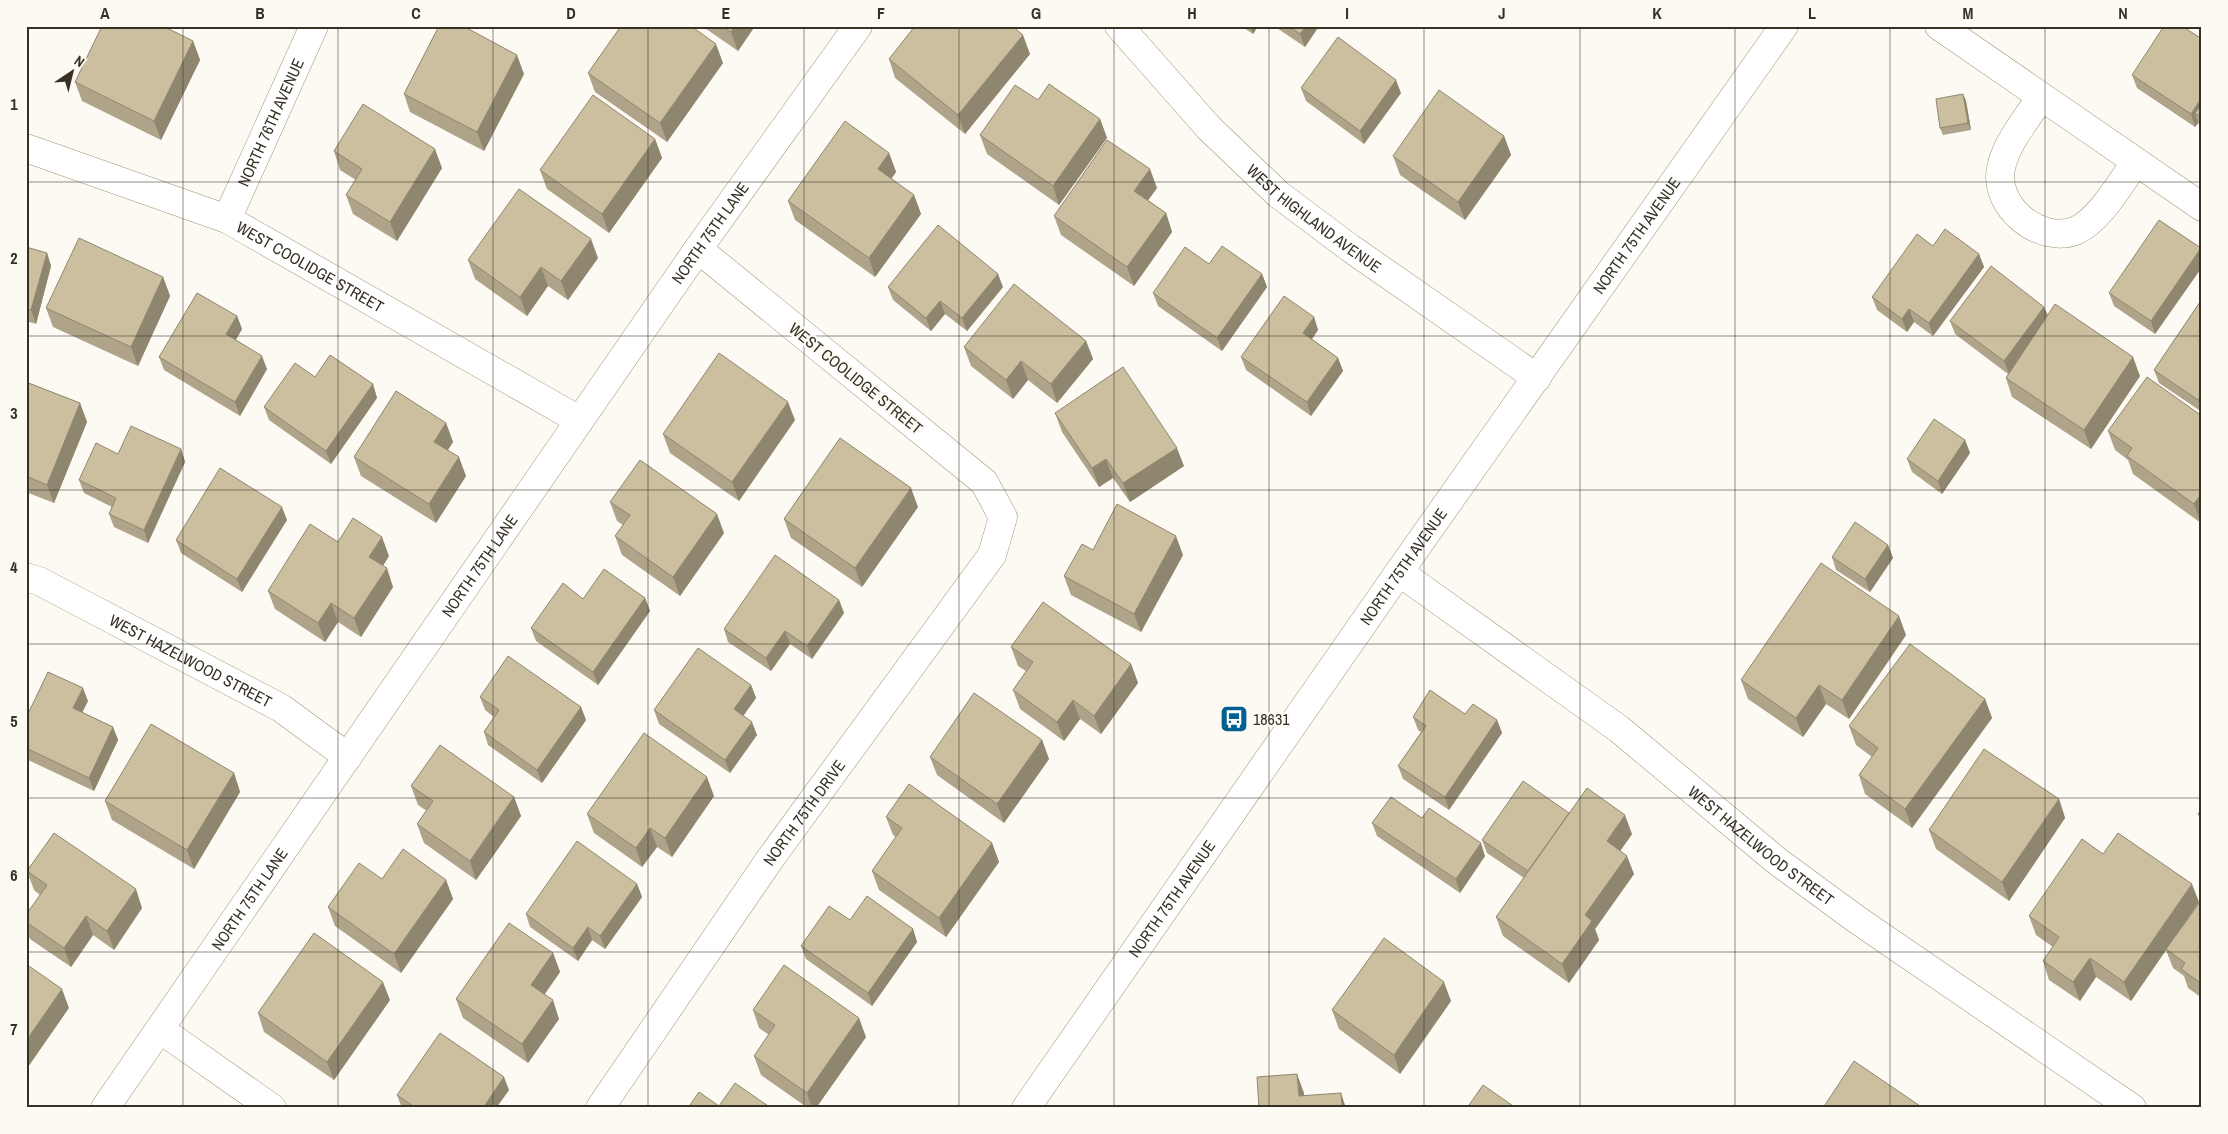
<svg xmlns="http://www.w3.org/2000/svg" width="2228" height="1134" viewBox="0 0 2228 1134" font-family="'Archivo Narrow',sans-serif">
<rect width="100%" height="100%" fill="#fdfaf4"/>
<g fill="none" stroke-linecap="round" stroke-linejoin="round">
<defs>
<g id="street">
<path id="s1" d="M1119 26 1209 128 1278 194 1350 248 1537 378"/>
<path d="M1939 26 2202 207"/>
<path d="M2040 98C2027 119 2006 143 2001 168 1993 206 2039 244 2075 231 2099 221 2120 184 2135 163"/>
<path id="s2" d="M26 148 227 219 579 420"/>
<path id="s3" d="M227 219 314 26"/>
<path id="s4" d="M1399 572 1619 729 1777 861 1856 919 2132 1108"/>
<path id="s5" d="M26 577 39 581 281 708 348 757"/>
<path d="M161 1030 272 1108"/>
<path id="s6" d="M105 1108 698 249 858 26"/>
<path id="s7" d="M600 1108 770 859 992 555 1003 517 984 482 698 249"/>
</g>
<g id="secondary">
<path id="s8" d="M1026 1108 1399 572 1784 26"/>
</g>
</defs>
<use href="#street" stroke="#a19475" stroke-width="29"/>
<use href="#secondary" stroke="#a19475" stroke-width="29"/>
<use href="#street" stroke="#fff" stroke-width="28"/>
<use href="#secondary" stroke="#fff" stroke-width="28"/>
</g>
<path fill="#afa489" d="M702 26H755L738 51Z
M1241 26H1258L1253 34Z
M1274 26H1319L1305 47Z
M2202 39V132L2198 123 2195 127 2137 88 2132 75Z
M193 41 200 60 161 140 82 101 75 82Z
M1030 54 965 134 895 78 889 59Z
M723 63 667 142 595 92 588 73Z
M524 74 484 151 410 112 404 94Z
M1301 88 1401 93 1364 144 1306 101Z
M1963 94 1966 101 1971 130 1943 135 1940 128Z
M1038 100 1100 119 1107 138 1059 205 987 154 980 135Z
M1504 136 1511 155 1465 220 1400 175 1393 156Z
M655 139 662 158 609 233 547 189 540 170Z
M334 151 442 168 397 241 353 214 346 195 356 180 340 170Z
M889 153 896 172 891 179 914 195 921 214 875 277 795 220 788 201Z
M1157 188 1148 200 1166 213 1172 232 1134 286 1061 235 1054 216Z
M1933 246 1979 254 1984 267 1933 336 1914 322 1907 332 1877 310 1872 297Z
M26 247 47 253 51 266 36 324 26 321Z
M2201 248 2202 267 2155 334 2114 306 2109 293Z
M598 258 568 300 548 286 527 316 475 279 468 260Z
M1209 264 1262 274 1267 287 1222 351 1158 306 1153 293Z
M163 277 170 296 138 366 53 327 46 308Z
M888 287H1003L967 331 945 314 931 331 893 300Z
M2202 299V412L2159 383 2154 370Z
M2044 307 2048 315 2140 376 2091 449 2012 397 2006 378 2008 374 1955 334 1950 321Z
M237 316 242 329 236 340 267 369 240 416 164 370 159 357Z
M1314 317 1318 330 1312 339 1338 358 1343 371 1311 416 1246 370 1241 357Z
M1086 341 1093 359 1057 403 1028 380 1013 399 971 366 964 347Z
M315 377 373 384 377 398 331 464 269 420 264 407Z
M26 382 80 403 87 422 54 503 26 492Z
M1055 413 1184 466 1130 502 1113 478 1099 487 1062 432Z
M2202 416 2201 523 2133 474 2128 460 2115 450 2108 431Z
M795 420 739 501 670 453 663 434Z
M446 423 453 442 448 450 466 476 436 523 361 476 354 457Z
M1965 440 1970 453 1942 494 1912 472 1907 459Z
M181 449 185 462 148 543 114 527 109 514 112 507 84 493 79 480 118 454Z
M610 502 724 533 680 596 622 555 615 536 623 525 617 521Z
M918 507 862 587 791 538 784 519Z
M287 520 242 592 181 553 176 540Z
M338 542 389 556 383 566 393 587 361 637 338 622 325 642 275 609 268 591Z
M1888 545 1893 558 1870 592 1836 570 1832 557Z
M1093 550 1183 555 1141 632 1071 595 1064 576Z
M645 598 650 611 598 685 536 641 531 628 583 599Z
M839 600 844 613 812 659 790 644 771 671 728 642 724 629Z
M1906 635 1849 719 1826 704 1803 737 1748 699 1741 680Z
M1011 647 1131 664 1138 683 1101 734 1080 719 1064 741 1020 709 1013 690 1026 671 1018 666Z
M751 685 756 698 743 715 757 735 730 773 659 724 654 710Z
M480 697 581 707 586 720 542 783 488 745 484 732 494 717 485 710Z
M1985 699 1992 718 1912 828 1865 794 1859 775 1872 757 1856 745 1849 726Z
M88 701 82 712 113 727 118 740 94 791 26 759V718Z
M1465 714 1497 720 1502 733 1449 810 1403 779 1398 766 1421 732 1418 730 1413 717Z
M1042 740 1049 759 1004 823 937 775 930 757Z
M234 773 240 792 194 869 112 820 105 801Z
M411 786 514 797 521 816 476 880 424 843 417 824 427 811 418 805Z
M714 796 672 857 657 847 642 867 594 833 587 814Z
M2059 799 2065 818 2009 901 1936 849 1929 830Z
M2202 809V823L2198 814Z
M1569 813 1632 834 1620 851 1634 874 1595 929 1599 940 1569 983 1503 936 1496 917 1524 878 1487 853 1482 840Z
M886 817 992 843 999 862 946 937 879 890 872 871 896 837 893 835Z
M1422 818 1485 856 1460 893 1377 836 1372 823Z
M2103 854 2199 902 2185 922 2202 899V998L2188 988 2184 976 2173 968 2166 950 2131 1001 2096 977 2080 1001 2049 980 2043 961 2053 947 2036 935 2029 916Z
M27 871 142 908 114 950 93 935 71 967 30 939 26 929V915L40 895 34 890Z
M446 880 453 899 401 973 335 926 328 907Z
M637 884 642 897 605 949 592 940 578 961 530 927 526 914Z
M850 920 913 929 917 942 872 1006 806 959 801 946Z
M553 953 560 972 544 994 559 1019 528 1063 463 1018 456 999Z
M390 1000 334 1080 264 1032 258 1013Z
M1451 1001 1400 1074 1339 1029 1332 1010Z
M753 1010 866 1037 816 1108H808L761 1075 754 1056 769 1035 759 1028Z
M509 1090 496 1108H402L397 1095Z"/>
<path fill="#8f866f" d="M735 26H755L738 51 731 32Z
M1250 26H1258L1253 34Z
M1306 26H1319L1305 47 1300 34Z
M1023 35 1030 54 965 134 958 115Z
M193 41 200 60 161 140 154 121Z
M716 44 723 63 667 142 660 123Z
M517 55 524 74 484 151 477 132Z
M1396 80 1401 93 1364 144 1360 131Z
M1963 94 1966 101 1971 130 1968 123Z
M2202 97V117L2195 113 2198 123 2195 127 2191 114Z
M1100 119 1107 138 1059 205 1053 186Z
M1504 136 1511 155 1465 220 1458 202Z
M655 139 662 158 609 233 602 214Z
M435 149 442 168 397 241 390 222Z
M889 153 896 172 885 188 878 169Z
M1150 169 1157 188 1141 210 1134 191Z
M914 195 921 214 875 277 869 258Z
M1166 213 1172 232 1134 286 1127 267Z
M591 239 598 258 568 300 561 281Z
M2201 248 2202 267 2155 334 2151 321Z
M47 253 51 266 36 324 31 310Z
M1979 254 1984 267 1933 336 1929 323Z
M541 267 548 286 527 316 520 297Z
M998 274 1003 287 967 331 962 318Z
M1262 274 1267 287 1222 351 1217 338Z
M163 277 170 296 138 366 131 347Z
M940 301 945 314 931 331 926 318Z
M2044 307 2049 320 2009 374 2004 361Z
M1909 309 1914 322 1907 332 1902 319Z
M237 316 242 329 231 348 226 334Z
M1314 317 1318 330 1307 346 1303 333Z
M1086 341 1093 359 1057 403 1051 384Z
M262 356 267 369 240 416 235 402Z
M2133 357 2140 376 2091 449 2084 430Z
M1338 358 1343 371 1311 416 1307 402Z
M1021 361 1028 380 1013 399 1006 380Z
M373 384 377 398 331 464 326 451Z
M2202 394V410L2198 400Z
M788 402 795 420 739 501 732 482Z
M80 403 87 422 54 503 47 485Z
M446 423 453 442 441 460 434 442Z
M1965 440 1970 453 1942 494 1938 481Z
M1177 448 1184 466 1130 502 1123 483Z
M181 449 185 462 148 543 144 530Z
M459 457 466 476 436 523 429 504Z
M1106 459 1113 478 1099 487 1092 468Z
M911 488 918 507 862 587 855 568Z
M2202 493V521L2201 523 2194 504Z
M282 507 287 520 242 592 237 579Z
M717 514 724 533 680 596 673 577Z
M1176 536 1183 555 1141 632 1134 614Z
M382 537 389 556 376 576 369 557Z
M1888 545 1893 558 1870 592 1865 579Z
M387 568 393 587 361 637 354 618Z
M645 598 650 611 598 685 593 672Z
M839 600 844 613 812 659 807 646Z
M331 603 338 622 325 642 318 623Z
M1899 616 1906 635 1849 719 1842 700Z
M785 631 790 644 771 671 766 658Z
M1131 664 1138 683 1101 734 1094 716Z
M751 685 756 698 739 722 734 709Z
M1819 685 1826 704 1803 737 1796 718Z
M83 688 88 701 78 721 73 708Z
M1985 699 1992 718 1912 828 1905 809Z
M1073 700 1080 719 1064 741 1057 722Z
M581 707 586 720 542 783 537 770Z
M1497 720 1502 733 1449 810 1445 797Z
M752 722 757 735 730 773 725 760Z
M113 727 118 740 94 791 89 778Z
M1042 740 1049 759 1004 823 997 804Z
M234 773 240 792 194 869 187 850Z
M707 777 714 796 672 857 665 838Z
M514 797 521 816 476 880 470 861Z
M2059 799 2065 818 2009 901 2002 882Z
M1625 815 1632 834 1614 860 1607 841Z
M650 828 657 847 642 867 636 848Z
M992 843 999 862 946 937 939 918Z
M1481 843 1485 856 1460 893 1456 879Z
M1627 856 1634 874 1595 929 1599 940 1569 983 1562 964 1585 915Z
M446 880 453 899 401 973 394 954Z
M637 884 642 897 605 949 600 936Z
M2192 884 2199 902 2131 1001 2124 982Z
M136 889 142 908 114 950 107 931Z
M86 916 93 935 71 967 64 948Z
M588 927 592 940 578 961 573 948Z
M913 929 917 942 872 1006 868 993Z
M553 953 560 972 538 1004 531 985Z
M2090 958 2096 977 2080 1001 2073 982Z
M383 982 390 1000 334 1080 327 1062Z
M1444 982 1451 1001 1400 1074 1394 1055Z
M62 989 69 1008 26 1070V1041Z
M553 1000 559 1019 528 1063 522 1044Z
M859 1018 866 1037 816 1108H812L807 1093Z
M1297 1074 1304 1093 1305 1108 1299 1096Z
M504 1077 509 1090 496 1108H483Z
M1341 1093 1346 1108H1342Z"/>
<path fill="#ccbf9f" stroke="#8f866f" d="M102 26H163L193 41 154 121 75 82Z
M439 26H463L517 55 477 132 404 94Z
M621 26H691L716 44 660 123 588 73Z
M722 26H735L731 32Z
M915 26H1012L1023 35 958 115 889 59Z
M1288 26H1306L1300 34Z
M2164 26H2182L2202 39V97L2191 114 2132 75Z
M1338 37 1396 80 1360 131 1301 88Z
M1049 84 1100 119 1053 186 980 135 1015 85 1038 100Z
M1439 90 1504 136 1458 202 1393 156Z
M1963 94 1968 123 1940 128 1936 99Z
M593 95 655 139 602 214 540 170Z
M363 104 435 149 390 222 346 195 362 169 334 151Z
M2202 104V118L2195 113Z
M845 121 889 153 878 169 914 195 869 258 788 201Z
M1107 140 1150 169 1134 191 1166 213 1127 267 1054 216Z
M519 189 591 239 561 281 541 267 520 297 468 260Z
M2159 220 2201 248 2151 321 2109 293Z
M938 225 998 274 962 318 940 301 926 318 888 287Z
M1945 229 1979 254 1929 323 1909 309 1902 319 1872 297 1917 234 1933 246Z
M79 238 163 277 131 347 46 308Z
M1222 246 1262 274 1217 338 1153 293 1185 247 1209 264Z
M26 247 47 253 31 310 26 309Z
M1991 266 2044 307 2004 361 1950 321Z
M1014 284 1086 341 1051 384 1021 361 1006 380 964 347Z
M197 293 237 316 226 334 262 356 235 402 159 357Z
M1284 296 1314 317 1303 333 1338 358 1307 402 1241 357Z
M2202 299V394L2198 400 2154 370Z
M2055 304 2133 357 2084 430 2006 378Z
M719 353 788 402 732 482 663 434Z
M330 355 373 384 326 451 264 407 295 363 315 377Z
M1123 367 1177 448 1123 483 1106 459 1092 468 1055 413Z
M2147 377 2202 416V493L2194 504 2127 456 2132 448 2108 431Z
M26 382 80 403 47 485 26 476Z
M396 391 446 423 434 442 459 457 429 504 354 457Z
M1934 419 1965 440 1938 481 1907 459Z
M131 426 181 449 144 530 109 514 116 498 79 480 96 443 118 454Z
M840 438 911 488 855 568 784 519Z
M640 460 717 514 673 577 615 536 630 515 610 502Z
M220 468 282 507 237 579 176 540Z
M1117 504 1176 536 1134 614 1064 576 1082 544 1093 550Z
M353 518 382 537 369 557 387 568 354 618 331 603 318 623 268 591 310 524 338 542Z
M1855 522 1888 545 1865 579 1832 557Z
M775 555 839 600 807 646 785 631 766 658 724 629Z
M1821 563 1899 616 1842 700 1819 685 1796 718 1741 680Z
M604 569 645 598 593 672 531 628 563 583 583 599Z
M1043 602 1131 664 1094 716 1073 700 1057 722 1013 690 1033 662 1011 647Z
M1910 644 1985 699 1905 809 1859 775 1878 748 1849 726Z
M698 648 751 685 734 709 752 722 725 760 654 710Z
M508 656 581 707 537 770 484 732 499 710 480 697Z
M48 672 83 688 73 708 113 727 89 778 26 748V718Z
M1430 690 1465 714 1473 704 1497 720 1445 797 1398 766 1426 726 1413 717Z
M974 693 1042 740 997 804 930 757Z
M151 724 234 773 187 850 105 801Z
M644 733 707 777 665 838 650 828 636 848 587 814Z
M440 745 514 797 470 861 417 824 433 801 411 786Z
M1984 749 2059 799 2002 882 1929 830Z
M1523 781 1569 813 1528 871 1482 840Z
M909 784 992 843 939 918 872 871 902 828 886 817Z
M1587 788 1625 815 1607 841 1627 856 1585 915 1592 921 1562 964 1496 917Z
M1391 797 1422 818 1429 808 1481 843 1456 879 1372 823Z
M2202 809V816L2198 814Z
M54 833 136 889 107 931 86 916 64 948 26 922V915L47 885 27 871Z
M2118 833 2192 884 2124 982 2090 958 2073 982 2043 961 2059 937 2029 916 2082 839 2103 854Z
M577 841 637 884 600 936 588 927 573 948 526 914Z
M403 849 446 880 394 954 328 907 359 863 382 879Z
M867 896 913 929 868 993 801 946 829 906 850 920Z
M2202 899V984L2181 969 2185 963 2166 949Z
M509 923 553 953 531 985 553 1000 522 1044 456 999Z
M314 933 383 982 327 1062 258 1013Z
M1384 938 1444 982 1394 1055 1332 1010Z
M26 964 62 989 26 1041Z
M784 965 859 1018 807 1093 754 1056 775 1025 753 1010Z
M440 1033 504 1077 483 1108H416L397 1095Z
M1854 1061 1923 1108H1823Z
M1297 1074 1299 1096 1341 1093 1342 1108H1259L1257 1077Z
M735 1083 771 1108H688L699 1092 719 1106Z
M1483 1085 1516 1108H1467Z"/>
<path fill="none" stroke="#373125" stroke-width="1" stroke-opacity="0.55" d="M183 26V1108M338 26V1108M493 26V1108M648 26V1108M804 26V1108M959 26V1108M1114 26V1108M1269 26V1108M1424 26V1108M1580 26V1108M1735 26V1108M1890 26V1108M2045 26V1108M26 182H2202M26 336H2202M26 490H2202M26 644H2202M26 798H2202M26 952H2202"/>
<defs>
<symbol id="bus-square" viewBox="-11 -11 22 22"><rect x="-9" y="-9" width="18" height="18" rx="4" fill="#00608f" stroke="#fdfaf4"/><path d="M-5-6H5V4H4V6H2V4H-2V6H-4V4H-5ZM-3.5-4V0h7V-4ZM-3.5 1.2v1.5H-2V1.2ZM2 1.2v1.5H3.5V1.2Z" fill="#fff"/></symbol>
</defs>
<g fill-rule="evenodd">
<use href="#bus-square" x="1218" y="703" width="32" height="32"/>
</g>
<g text-anchor="middle" stroke-width="5" stroke-linejoin="round" paint-order="stroke">
<g font-size="16" fill="#373125" stroke="#fdfaf4">
<text dy="6" stroke="none"><textPath href="#s3" startOffset="106">NORTH 76TH AVENUE</textPath></text>
<text dy="6" stroke="none"><textPath href="#s1" startOffset="275">WEST HIGHLAND AVENUE</textPath></text>
<text dy="6" stroke="none"><textPath href="#s6" startOffset="1064">NORTH 75TH LANE</textPath></text>
<text dy="6" stroke="none"><textPath href="#s8" startOffset="1065">NORTH 75TH AVENUE</textPath></text>
<text dy="6" stroke="none"><textPath href="#s2" startOffset="309">WEST COOLIDGE STREET</textPath></text>
<text transform="translate(856 378) rotate(39)" y="6">WEST COOLIDGE STREET</text>
<text dy="6" stroke="none"><textPath href="#s6" startOffset="659">NORTH 75TH LANE</textPath></text>
<text dy="6" stroke="none"><textPath href="#s8" startOffset="660">NORTH 75TH AVENUE</textPath></text>
<text dy="6" stroke="none"><textPath href="#s5" startOffset="185">WEST HAZELWOOD STREET</textPath></text>
<text dy="6" stroke="none"><textPath href="#s7" startOffset="359">NORTH 75TH DRIVE</textPath></text>
<text dy="6" stroke="none"><textPath href="#s4" startOffset="454">WEST HAZELWOOD STREET</textPath></text>
<text dy="6" stroke="none"><textPath href="#s8" startOffset="255">NORTH 75TH AVENUE</textPath></text>
<text dy="6" stroke="none"><textPath href="#s6" startOffset="254">NORTH 75TH LANE</textPath></text>
</g>
<g font-size="16" fill="#373125" stroke="#fdfaf4" text-anchor="start">
<text x="1253" y="725">18631</text>
</g>
</g>
<rect width="2228" height="1134" fill="none" stroke="#fdfaf4" stroke-width="55"/>
<g transform="translate(72 72) rotate(35)" stroke="#fdfaf4" stroke-width="4" paint-order="stroke">
<path d="M0-4L9 19L0 12L-9 19Z" fill="#373125"/>
<text y="-8" font-size="14" font-weight="bold" text-anchor="middle" fill="#373125">N</text>
</g>
<rect x="28" y="28" width="2172" height="1078" fill="none" stroke="#373125" stroke-width="2"/>
<g font-size="16" text-anchor="middle" font-weight="bold" fill="#373125">
<text x="105" y="19">A</text>
<text x="260" y="19">B</text>
<text x="416" y="19">C</text>
<text x="571" y="19">D</text>
<text x="726" y="19">E</text>
<text x="881" y="19">F</text>
<text x="1036" y="19">G</text>
<text x="1192" y="19">H</text>
<text x="1347" y="19">I</text>
<text x="1502" y="19">J</text>
<text x="1657" y="19">K</text>
<text x="1812" y="19">L</text>
<text x="1968" y="19">M</text>
<text x="2123" y="19">N</text>
<text x="14" y="110">1</text>
<text x="14" y="264">2</text>
<text x="14" y="419">3</text>
<text x="14" y="573">4</text>
<text x="14" y="727">5</text>
<text x="14" y="881">6</text>
<text x="14" y="1035">7</text>
</g>
</svg>
